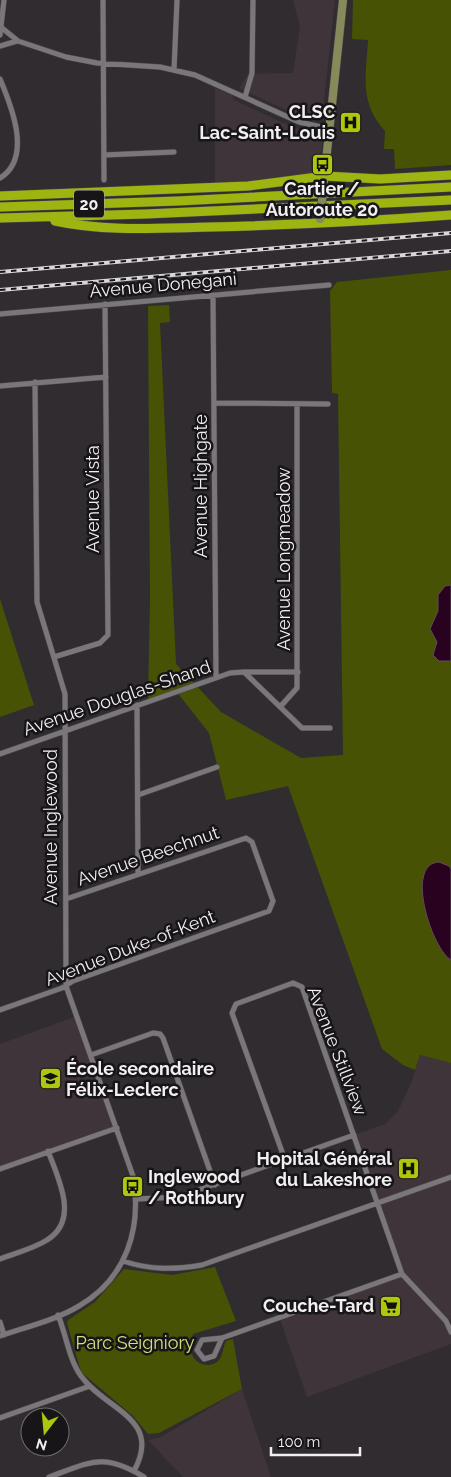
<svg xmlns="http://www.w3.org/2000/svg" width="451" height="1477" viewBox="0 0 451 1477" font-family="Raleway,sans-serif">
<rect width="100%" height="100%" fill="#312c2f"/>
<path fill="#3e343a" d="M293 0H335L322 119 316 121 297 115 239 88 248 74 293 73 300 27Z
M215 88 232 95 234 100 292 127 320 136 323 141 318 170 310 174 243 183H215Z
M77 1016 117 1128 0 1166V1044Z
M420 1055 451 1063V1319L446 1321 451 1334V1344L307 1397 280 1319 402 1274 354 1135 385 1124 398 1111 412 1081Z
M242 1389 271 1477H183L148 1440 161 1437Z"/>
<path fill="#475205" d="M353 0H451V165L395 169 394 149H384L385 131C359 102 366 76 368 40L352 39Z
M451 270V1063L420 1055 415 1070 403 1065 382 1049 288 786 226 800 209 733 176 691 148 701 150 599 148 306 169 305 170 322 160 323 176 664 221 712 301 758 343 755 338 394 332 393 330 291 337 282Z
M0 599 34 705 0 717Z
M215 1267 236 1321 193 1334C192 1339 191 1345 191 1350 192 1364 210 1370 219 1360 223 1355 223 1347 226 1341L233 1339 242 1389 159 1433 148 1434 133 1416 81 1372 67 1323 68 1320 95 1302 124 1269 172 1275Z"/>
<path fill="#29021f" stroke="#65495e" d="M451 585V661H439L433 655 437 642 430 629 438 611V595L445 586Z
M439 862 449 866 451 869V960C432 949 404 864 439 862Z"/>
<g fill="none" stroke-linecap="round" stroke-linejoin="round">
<defs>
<path id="street" d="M103 0 104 180
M2 28 18 41 66 57 97 63 160 67 195 75 299 122 330 129
M0 35 4 0
M0 46 17 41
M174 70 177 0
M0 79C11 105 33 158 0 178
M245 97 252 73 253 0
M104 155 174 152
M213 295 216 677
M0 314 329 285
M0 386 106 377
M214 403 328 404
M54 657 100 643 108 635 105 304
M244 672H298
M137 705 138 874
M280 707 297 688V404
M0 754 230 673 244 672 302 728H330
M138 795 217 767
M0 1010 62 988 73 981 269 911 273 901 252 842 246 838 66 899
M91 1055 153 1033 160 1034 163 1038 215 1185
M285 1160 232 1013 236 1004 293 983 302 987 402 1274 446 1321 451 1332
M0 1169 117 1128
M137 1199 179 1197 354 1135
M0 1259C15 1253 33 1249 47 1240 80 1220 58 1178 48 1151
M123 1261C150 1270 174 1270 202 1265L451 1177
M58 1315C66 1334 69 1360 81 1376 105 1410 163 1418 134 1471
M0 1322 4 1335
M0 1336C26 1327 56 1320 79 1306 127 1278 142 1228 133 1176L66 986 65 694 37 602 35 382
M222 1338 214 1356 204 1359 197 1350 202 1340 222 1338 402 1274
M0 1418 90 1386
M49 1477C91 1462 103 1452 144 1477"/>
<path id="secondary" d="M324 180 343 0"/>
<path id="highway" d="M0 196 248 186 325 176 380 179 451 175
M0 207 178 201 451 187
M0 218 146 214 451 200
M55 221C106 232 159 228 211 227 291 225 371 221 451 215"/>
</defs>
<use href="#street" stroke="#4d494b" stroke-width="6"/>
<use href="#secondary" stroke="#4d494b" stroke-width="9"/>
<use href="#highway" stroke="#4d494b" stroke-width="10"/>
<use href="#street" stroke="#7b7679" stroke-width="5"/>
<use href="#secondary" stroke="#86895a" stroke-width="8"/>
<use href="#highway" stroke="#9eb410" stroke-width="9"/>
<defs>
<path id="rail" d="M0 272 451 233
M0 290 451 251"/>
</defs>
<use href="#rail" stroke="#dad6d9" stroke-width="4"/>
<use href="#rail" stroke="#171517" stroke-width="2" stroke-dasharray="5.5" stroke-linecap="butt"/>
<defs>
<path id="secondary-bridge" d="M320 219 324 182"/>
</defs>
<use href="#secondary-bridge" stroke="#4d494b" stroke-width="9" stroke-linecap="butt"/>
<use href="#secondary-bridge" stroke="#86895a" stroke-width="8"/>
</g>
<defs>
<symbol id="hospital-square" viewBox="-11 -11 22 22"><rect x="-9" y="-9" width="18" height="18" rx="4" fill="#aec60b" stroke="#171517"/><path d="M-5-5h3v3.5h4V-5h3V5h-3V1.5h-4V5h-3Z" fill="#111"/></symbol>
<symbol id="bus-square" viewBox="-11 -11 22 22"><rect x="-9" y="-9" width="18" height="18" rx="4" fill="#aec60b" stroke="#171517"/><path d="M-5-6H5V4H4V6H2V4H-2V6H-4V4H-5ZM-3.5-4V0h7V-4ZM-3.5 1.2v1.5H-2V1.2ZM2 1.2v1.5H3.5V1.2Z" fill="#111"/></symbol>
<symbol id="school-square" viewBox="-11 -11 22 22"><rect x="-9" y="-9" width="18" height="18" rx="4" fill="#aec60b" stroke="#171517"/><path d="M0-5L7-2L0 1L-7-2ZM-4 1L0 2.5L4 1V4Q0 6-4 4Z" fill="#111"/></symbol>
<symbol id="supermarket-square" viewBox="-11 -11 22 22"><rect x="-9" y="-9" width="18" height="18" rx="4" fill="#aec60b" stroke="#171517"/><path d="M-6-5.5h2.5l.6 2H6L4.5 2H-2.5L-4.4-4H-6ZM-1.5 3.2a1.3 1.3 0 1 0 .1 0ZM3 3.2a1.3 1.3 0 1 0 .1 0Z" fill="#111"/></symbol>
</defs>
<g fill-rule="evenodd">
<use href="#hospital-square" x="338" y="110" width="25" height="25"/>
<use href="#bus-square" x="310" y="152" width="25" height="25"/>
<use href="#school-square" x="38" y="1066" width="25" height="25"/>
<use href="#hospital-square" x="396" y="1156" width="25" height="25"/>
<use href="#bus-square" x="120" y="1174" width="25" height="25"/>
<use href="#supermarket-square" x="378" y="1294" width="25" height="25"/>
</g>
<g text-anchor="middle" stroke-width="5" stroke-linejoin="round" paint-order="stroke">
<rect fill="#171517" stroke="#b0aeb0" stroke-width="1" x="74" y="190.5" width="30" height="27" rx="4"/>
<g font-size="16" font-weight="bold" fill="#f2eff1">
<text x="89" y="210">20</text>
</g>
<g font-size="18" font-weight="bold" fill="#f2eff1" stroke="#171517" text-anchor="end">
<text x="335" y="118">CLSC<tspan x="335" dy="21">Lac-Saint-Louis</tspan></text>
<text x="322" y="195" text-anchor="middle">Cartier /<tspan x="322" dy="21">Autoroute 20</tspan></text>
<text x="66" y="1075" text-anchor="start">École secondaire<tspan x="66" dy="21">Félix-Leclerc</tspan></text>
<text x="392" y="1165">Hopital Général<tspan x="392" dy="21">du Lakeshore</tspan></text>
<text x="148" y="1183" text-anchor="start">Inglewood<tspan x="148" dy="21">/ Rothbury</tspan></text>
<text x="374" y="1312">Couche-Tard</text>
</g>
<g font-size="18" fill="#f2eff1" stroke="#171517">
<text transform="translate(163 285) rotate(-5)" y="6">Avenue Donegani</text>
<text transform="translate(201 486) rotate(-90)" y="6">Avenue Highgate</text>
<text transform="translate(93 499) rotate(-90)" y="6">Avenue Vista</text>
<text transform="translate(284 559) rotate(-90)" y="6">Avenue Longmeadow</text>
<text transform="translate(117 698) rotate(-19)" y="6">Avenue Douglas-Shand</text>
<text transform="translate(51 827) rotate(-90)" y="6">Avenue Inglewood</text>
<text transform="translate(148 856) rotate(-19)" y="6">Avenue Beechnut</text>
<text transform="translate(130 948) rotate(-21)" y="6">Avenue Duke-of-Kent</text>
<text transform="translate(337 1051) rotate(69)" y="6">Avenue Stillview</text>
</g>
<g font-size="18" fill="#cee17c" stroke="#171517">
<text x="135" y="1349">Parc Seigniory</text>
</g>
</g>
<g transform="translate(45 1432) rotate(196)"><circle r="24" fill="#171517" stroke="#6f6c6e"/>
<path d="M0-4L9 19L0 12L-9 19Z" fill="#aec60b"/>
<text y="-8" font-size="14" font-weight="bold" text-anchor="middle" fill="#f2eff1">N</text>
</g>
<path d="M271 1447v8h89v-8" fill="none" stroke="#f2eff1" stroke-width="2.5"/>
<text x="278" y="1447" font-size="15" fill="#f2eff1" stroke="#171517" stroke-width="4" paint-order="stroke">100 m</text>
</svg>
